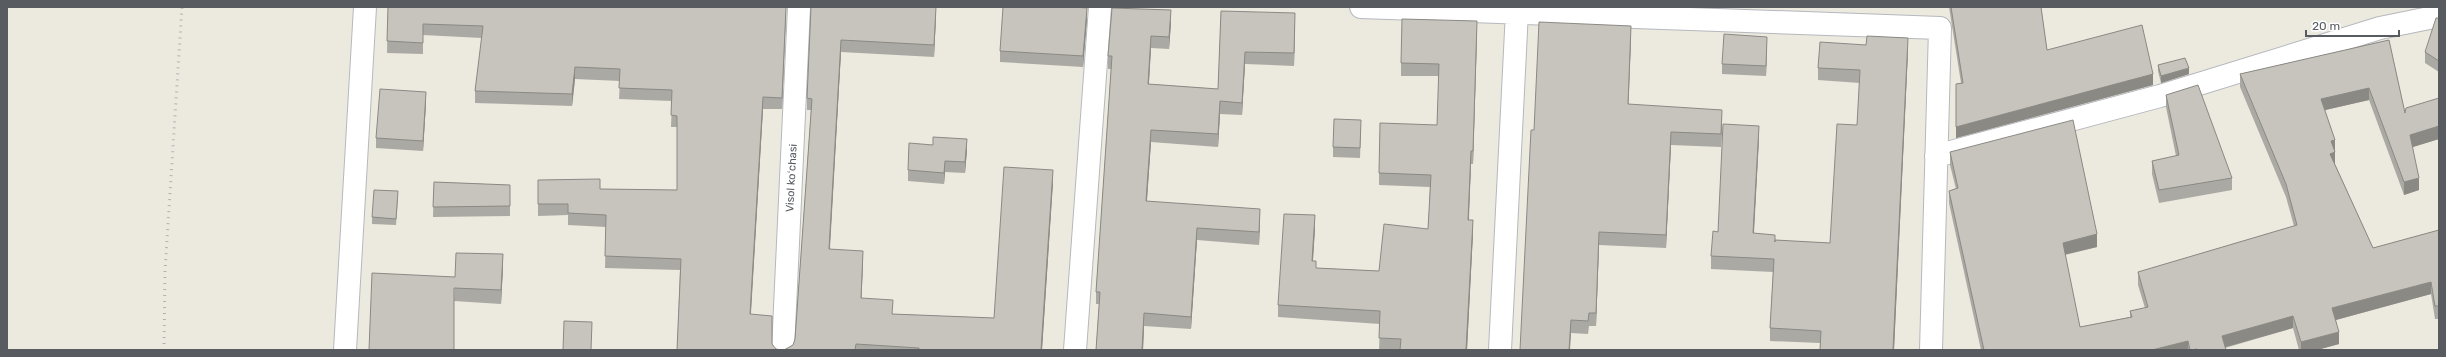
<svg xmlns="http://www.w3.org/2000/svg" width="2446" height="357" viewBox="0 0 2446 357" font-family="Rubik,sans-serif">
<rect width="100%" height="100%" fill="#ece9df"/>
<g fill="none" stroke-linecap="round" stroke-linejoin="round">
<defs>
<path id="minor" d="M1361 7 1940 28 1931 350
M1936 156 2160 96 2380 28 2439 16
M345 350 365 7
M783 350 799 7
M1075 350 1100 7
M1500 350 1517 11"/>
</defs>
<use href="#minor" stroke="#b5b8bd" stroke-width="24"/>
<use href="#minor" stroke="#fff" stroke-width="22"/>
<path stroke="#b1b2b2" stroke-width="3" stroke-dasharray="1 5" stroke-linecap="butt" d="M164 350 165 271 182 7"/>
</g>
<path fill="#aba9a3" d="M388 7 786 12 782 109H763L751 314 677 350 680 270 605 268 606 227 568 225V215L538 216V180L600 189 677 190V127H671L672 101 619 99 620 81 575 79 572 106 475 103V91L482 38 423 35V54L387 53Z
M811 7 936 16 934 57 841 52 830 249 863 263 861 298 893 314 994 318 1053 182 1042 350H784L793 345 795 339 811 110H807V98Z
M1949 7H2041L2047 50 2153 85 1956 138V84L1961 83Z
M1221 11 1295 26 1294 66 1245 64 1242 115 1220 114 1218 147 1151 142 1147 201 1260 221 1259 245 1197 240 1191 329 1144 326 1143 350H1096L1099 304H1096V292L1111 69H1108V56L1171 23 1169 49 1151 48 1149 84 1218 89Z
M2439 18V72L2425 63V52Z
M1087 19 1083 67 1000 62V51Z
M1477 34 1473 164H1471L1469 220 1473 233 1467 350H1379L1380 324 1278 317V305L1315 228 1313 261 1316 268 1379 271 1428 229 1430 187 1379 185V173L1437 125 1439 76H1401V63Z
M1631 39 1628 104 1722 123 1721 147 1671 145 1666 248 1599 245 1596 326H1589L1588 334 1571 333 1534 130Z
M2389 40 2405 113 2439 98V139L2412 147 2419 190 2404 195 2369 100 2325 110 2335 140V164L2373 248 2439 230V319H2435L2431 294 2336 320 2339 344 2317 350H2299L2293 328 2225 348 2226 350H1981L1949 203V191L1956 189 1950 165V152L2097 247 2065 255 2080 327 2130 317V311L2145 308 2138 285V272L2294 226 2286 197 2240 87V74Z
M1767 48 1766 76 1722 74V64Z
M1908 51 1894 350H1820V343L1770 341V328L1773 272 1711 269V256L1718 232 1759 138 1754 234 1775 240 1830 243 1857 125 1860 83 1818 80V68Z
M2158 65 2189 74 2161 83 2158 71Z
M2166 95 2232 178V190L2159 203 2152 174V161L2176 156 2166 107Z
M426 103 423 151 376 148V138Z
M1361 130 1360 158 1333 157V147Z
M967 150 965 173 945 172 944 184 908 181V170Z
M434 182 510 185V216L433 217Z
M398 198 396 225 372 224V217Z
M503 267 501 304 454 301 455 277Z"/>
<path fill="#8b8984" d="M786 7V12L782 109V98Z
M936 7V16L934 57V45Z
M1087 8V19L1083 67V56Z
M1171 10V23L1169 49V37Z
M1295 13V26L1294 66V53Z
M1477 21V34L1473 164V151Z
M1631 26V39L1628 117V104Z
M1151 36V48L1148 96V84Z
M1767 37V48L1766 76V66Z
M1908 38V51L1894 350H1893Z
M841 40V52L829 261V249Z
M1245 52V64L1242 115V103Z
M575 67V79L572 106V94Z
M2189 68V74L2161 83V76Z
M2153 74V85L1956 138V127Z
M2369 88V100L2321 111V99Z
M426 92V103L423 151V141Z
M763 97V109L750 326V314Z
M1220 101V114L1218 147V134Z
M1722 110V123L1721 147V134Z
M1759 126V138L1753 246V233Z
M2439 126V139L2410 148V135Z
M1151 130V142L1146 213V201Z
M1671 132V145L1666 248V235Z
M967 139V150L965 173V162Z
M2335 140V165L2330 154 2331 141Z
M1471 151V164L1468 232V220Z
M945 161V172L944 184V173Z
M1053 170V182L1042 350H1041Z
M2419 178V190L2404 195V182Z
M1260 209V221L1259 245V232Z
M1315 215V228L1312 274V261Z
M1473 220V233L1467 350H1466Z
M1197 228V240L1191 329V317Z
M1599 232V245L1596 326V313Z
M2097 234V247L2063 255V243Z
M863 251V263L861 310V298Z
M503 254V267L501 304V290Z
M2431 282V294L2332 321V308Z
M1144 313V326L1143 350H1142Z
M2293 316V328L2222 348V336Z
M1571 320V333L1570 350H1569Z
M2339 332V344L2317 350H2301V342Z
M2188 341V350H2152Z"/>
<path fill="#c7c4bd" stroke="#8b8984" d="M388 7H786L782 98 763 97 750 314 772 316V344L776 349 781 350H677L681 259 605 256 606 215 568 213V204H538V180L600 179V189L677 190V116L671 115 672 90 619 88 620 69 575 67 572 94 475 91 483 26 423 24V43L387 41Z
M811 7H936L934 45 841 40 829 249 863 251 861 298 893 300 892 314 994 318 1004 167 1053 170 1041 350H919V348L856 344 855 350H784L793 345 795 339 812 99 807 98Z
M1003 7H1074L1087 8 1083 56 1000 51Z
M1951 7H2041L2047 50 2142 25 2153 74 1956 127V84L1963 83Z
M1112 8 1171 10 1169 37 1151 36 1148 84 1218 89 1221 11 1295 13 1294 53 1245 52 1242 103 1220 101 1218 134 1151 130 1146 201 1260 209 1259 232 1197 228 1191 317 1144 313 1142 350H1096L1100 292H1096L1112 56H1108Z
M2436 18H2439V61L2425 52Z
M1402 19 1477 21 1473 151H1471L1468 220H1473L1466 350H1400L1401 339 1379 338 1380 311 1278 305 1284 214 1315 215 1312 261H1316V268L1379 271 1384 224 1428 229 1431 175 1379 173 1380 123 1437 125 1439 64 1401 63Z
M1539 22 1631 26 1628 104 1722 110 1721 134 1671 132 1666 235 1599 232 1596 313H1589L1588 321 1571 320 1569 350H1520L1531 130H1534Z
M1724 34 1767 37 1766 66 1722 64Z
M1867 36 1908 38 1893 350H1820L1821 331 1770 328 1774 259 1711 256 1713 231 1718 232 1723 124 1759 126 1753 233 1775 235V242V240L1830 243 1837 124 1857 125 1860 70 1818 68 1820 42 1866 45Z
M2389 40 2405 113 2406 108 2439 98V126L2410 135 2419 178 2404 182 2369 88 2321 99 2335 140 2331 141 2335 152 2330 154 2373 248 2439 230V306H2435L2431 282 2332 308 2339 332 2301 342 2293 316 2222 336 2226 350H2198L2197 349 2190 350 2188 341 2152 350H1984L1949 191 1958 188 1950 152 2073 120 2097 234 2063 243 2080 327 2132 317 2130 311 2148 307 2138 272 2297 225 2286 184 2240 74Z
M2185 58 2189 68 2161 76 2158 65Z
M2198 85 2232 178 2159 190 2152 161 2179 155 2166 95Z
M380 89 426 92 423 141 376 138Z
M1334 119 1361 120 1360 148 1333 147Z
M933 137 967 139 965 162 945 161 944 173 908 170 909 143 933 145Z
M434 182 510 185V206L433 207Z
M374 190 398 191 396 219 372 217Z
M456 253 503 254 501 290 454 288V350H369L372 273 455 277Z
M564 321 592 322 591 350H563Z"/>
<g text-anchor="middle" stroke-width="3" stroke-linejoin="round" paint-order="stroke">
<g font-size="11" fill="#585c61" stroke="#fff">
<text transform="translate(791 178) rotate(-87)" y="4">Visol koʻchasi</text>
</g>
</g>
<rect width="2446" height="357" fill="none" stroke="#585c61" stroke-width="16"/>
<path d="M2306 30v6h93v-6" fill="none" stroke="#585c61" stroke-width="2"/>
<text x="2312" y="30" font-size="12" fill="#585c61" stroke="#ffffff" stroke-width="3" paint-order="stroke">20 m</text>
</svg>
